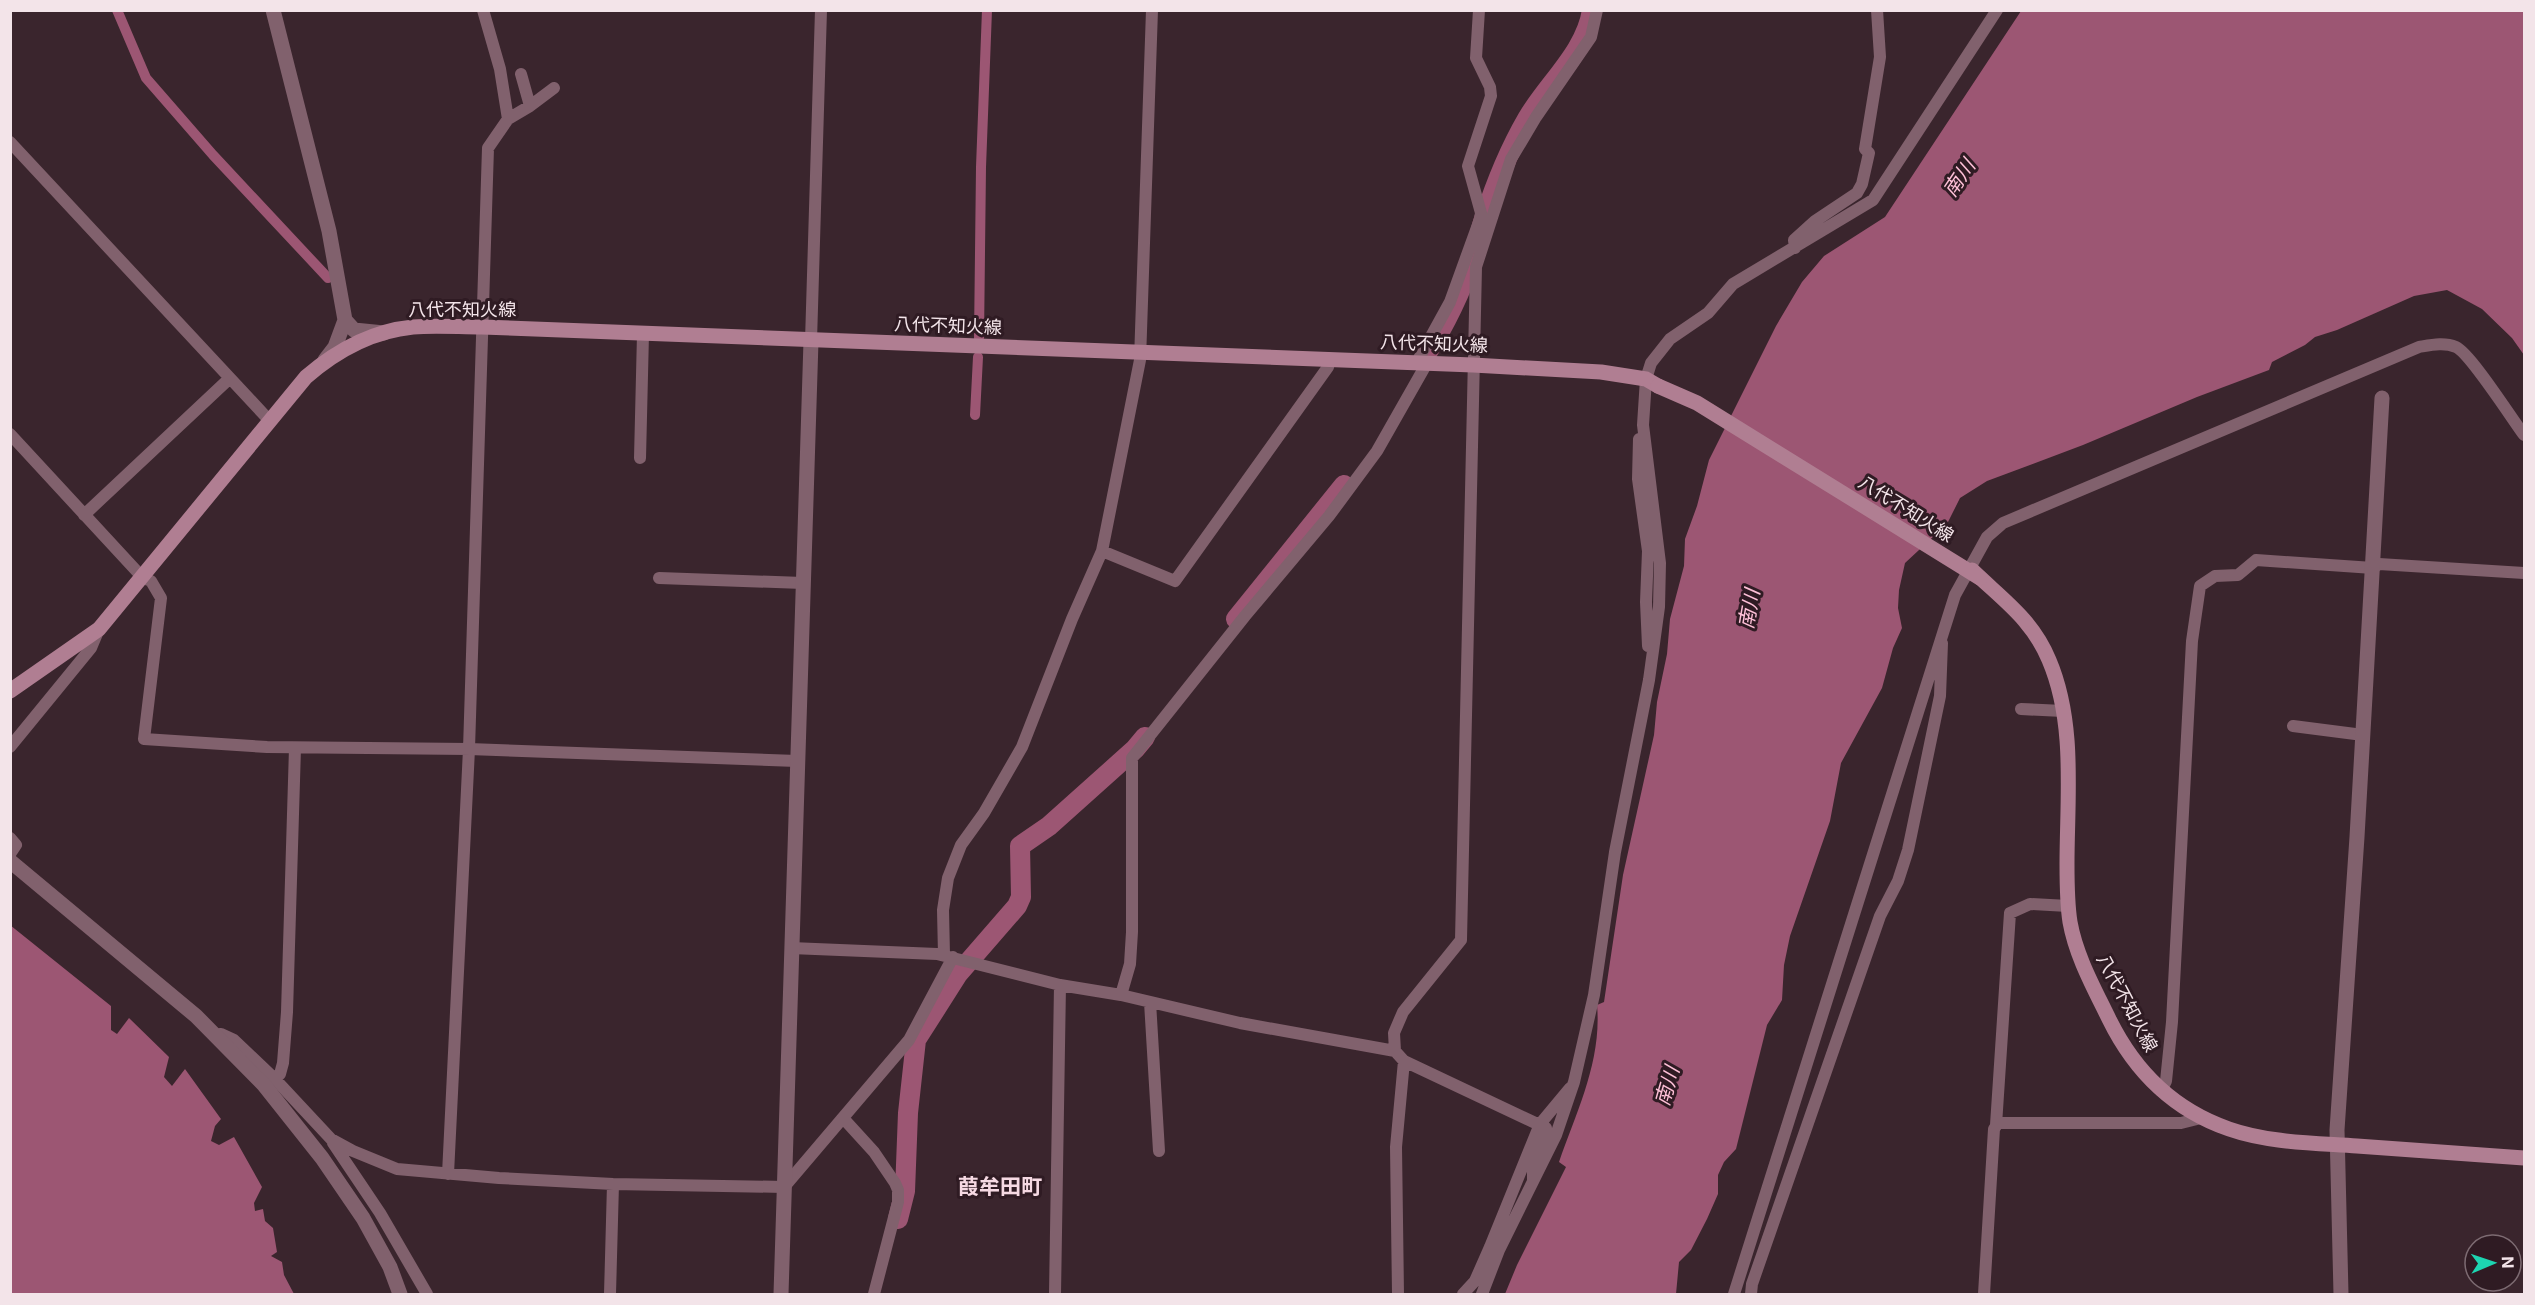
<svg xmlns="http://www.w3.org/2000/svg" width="2535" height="1305" viewBox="0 0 2535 1305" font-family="Inter,'Noto Sans JP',sans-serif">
<rect width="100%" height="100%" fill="#3a252d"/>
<path fill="#9c5673" d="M2021 11H2524V355L2512 338 2482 309 2447 290 2414 296 2337 330 2315 337 2305 345 2272 362 2269 370 2197 397 2083 445 1987 481 1960 498 1947 524 1905 563 1899 590 1898 608 1902 628 1893 648 1882 688 1841 763 1830 821 1790 936 1784 965 1782 1000 1767 1025 1736 1149 1724 1162 1718 1175V1194L1707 1219 1691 1250 1679 1262 1676 1294H1505L1517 1265 1566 1167 1559 1162C1577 1111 1602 1060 1597 1005L1604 1002 1623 875 1654 735 1657 702 1667 654 1670 619 1684 566 1685 539 1697 506 1709 460 1776 326 1802 282 1824 256 1885 217Z
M10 925 111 1006V1030L117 1034 129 1018 169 1057 164 1077 172 1086 185 1069 221 1119 215 1126 211 1141 219 1145 234 1137 262 1187 254 1203 255 1211 263 1209 265 1221 273 1228 277 1252 271 1256 282 1262 284 1275 294 1294H11Z"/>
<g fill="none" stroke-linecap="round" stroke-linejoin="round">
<path stroke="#9c5673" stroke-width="10" d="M117 10 146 78 213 155 328 278
M979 338 981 167 987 10
M975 415 978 357"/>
<path stroke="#9c5673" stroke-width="20" d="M1427 353C1447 322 1462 289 1474 255 1478 243 1480 231 1484 219 1495 185 1509 150 1527 119 1547 84 1586 52 1592 10
M1236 619 1344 485
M898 1219 905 1191 908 1113 916 1040 958 974 1017 906 1021 897 1020 846 1049 826 1135 749 1145 737"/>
<path stroke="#81616d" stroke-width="12" d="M521 74 530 106
M508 119 530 106 554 88
M10 142 269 420
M1795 248 1794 240 1815 221 1857 193 1862 184 1869 153 1865 149 1880 57 1877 10
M811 341 821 10
M1417 362 1450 302 1480 219 1481 213 1468 166 1491 96 1490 87 1476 58 1479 10
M10 434 143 578 151 581 161 598 144 739 267 747 469 749 797 761
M1639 439 1638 479 1648 551 1646 602 1648 646
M640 458 643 334
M84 515 230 378
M1102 551 1175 581 1328 367 1330 359
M659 578 803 583
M2021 709 2063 711
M2293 726 2363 735
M10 747 91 648 99 629
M10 838 16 845 10 854
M791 948 937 954 1060 985 1121 995 1240 1023 1395 1051 1404 1061 1546 1128 1533 1167V1180
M944 955 943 910 948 878 961 845 984 813 1022 747 1072 619 1102 551 1140 360 1152 10
M1121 995 1130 964 1132 932V758L1245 616 1329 516 1377 451 1427 363
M1150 1002 1159 1151
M216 1035 221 1034 234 1040 275 1079 331 1139 353 1151 397 1169 499 1178 613 1184 784 1187 909 1040 953 957
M1395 1051 1394 1033 1403 1012 1461 940 1476 267 1511 159 1536 117 1591 37 1597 10
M275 1079 280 1074 283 1063 287 1012 295 748
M2161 1091 2166 1081 2172 1022 2192 641 2200 586 2215 576 2238 575 2256 560 2373 568 2379 564 2524 573
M843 1118 874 1152 895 1183 898 1190V1202L874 1294
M1996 1125 2010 913 2030 904 2068 906
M333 1143 380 1213 427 1294
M448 1174 469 749 488 148 508 119 500 69 483 10
M610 1294 613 1184
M1055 1294 1060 985
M1398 1294 1396 1147 1404 1061
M1463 1294 1475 1281 1490 1247 1540 1124 1570 1088
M1482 1294 1499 1250 1556 1135 1574 1082 1594 995 1615 852 1649 680 1659 607 1660 563 1643 425 1646 379 1651 363 1670 339 1708 313 1733 284 1873 200 1997 10
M1734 1294 1955 595 1987 537 2003 523 2419 347C2431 345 2444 342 2456 347 2470 353 2512 419 2524 435
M1751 1294 1752 1284 1880 916 1898 881 1908 850 1940 696 1942 643
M1984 1294 1994 1129 1998 1123H2181L2201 1118"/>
<path stroke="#81616d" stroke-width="15" d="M273 10 329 231 345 320 335 347 325 360
M345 320 354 330 384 333
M10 861 196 1016 264 1085 322 1158 363 1218 390 1267 400 1294
M781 1294 811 341
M2341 1294 2337 1130 2357 837 2382 398"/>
<path stroke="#b07e92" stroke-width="15" d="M1972 570C2003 600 2032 619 2049 660 2076 723 2067 798 2067 864 2067 883 2067 903 2070 922 2076 956 2094 988 2109 1019 2135 1072 2174 1110 2229 1129 2269 1143 2315 1143 2357 1146 2413 1150 2469 1154 2524 1158
M10 691 99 629 306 377C336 351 372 331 413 327 435 325 459 327 482 327L1473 365 1601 372 1646 379 1658 386"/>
<path stroke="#b07e92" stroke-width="15" d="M1658 386 1697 403 1980 578"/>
</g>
<g text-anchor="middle" stroke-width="6" stroke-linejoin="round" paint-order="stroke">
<g font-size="18" fill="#f3e4e9" stroke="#2f1b23">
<text x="462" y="316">八代不知火線</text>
<text transform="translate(948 326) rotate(2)" y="6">八代不知火線</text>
<text transform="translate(1434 344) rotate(2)" y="6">八代不知火線</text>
<text transform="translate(1906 509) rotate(32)" y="6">八代不知火線</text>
<text transform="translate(2127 1003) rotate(62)" y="6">八代不知火線</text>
</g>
<g font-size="20" font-style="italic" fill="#ffc1d8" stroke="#2f1b23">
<text transform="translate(1959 178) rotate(-56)" y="7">南川</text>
<text transform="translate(1749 609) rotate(-80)" y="7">南川</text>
<text transform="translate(1667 1086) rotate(-74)" y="7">南川</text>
</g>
<g font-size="21" font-weight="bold" fill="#f6d9e3" stroke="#2f1b23">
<text x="1000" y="1194">葭牟田町</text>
</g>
</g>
<rect width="2535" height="1305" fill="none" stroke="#f3e4e9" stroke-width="24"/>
<g transform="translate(2493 1263) rotate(88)"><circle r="28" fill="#2f1b23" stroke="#7d6b72" stroke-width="1.5"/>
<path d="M0-4.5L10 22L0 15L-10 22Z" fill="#1dd5b1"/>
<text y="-9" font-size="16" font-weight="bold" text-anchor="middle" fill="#f3e4e9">N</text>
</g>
</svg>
